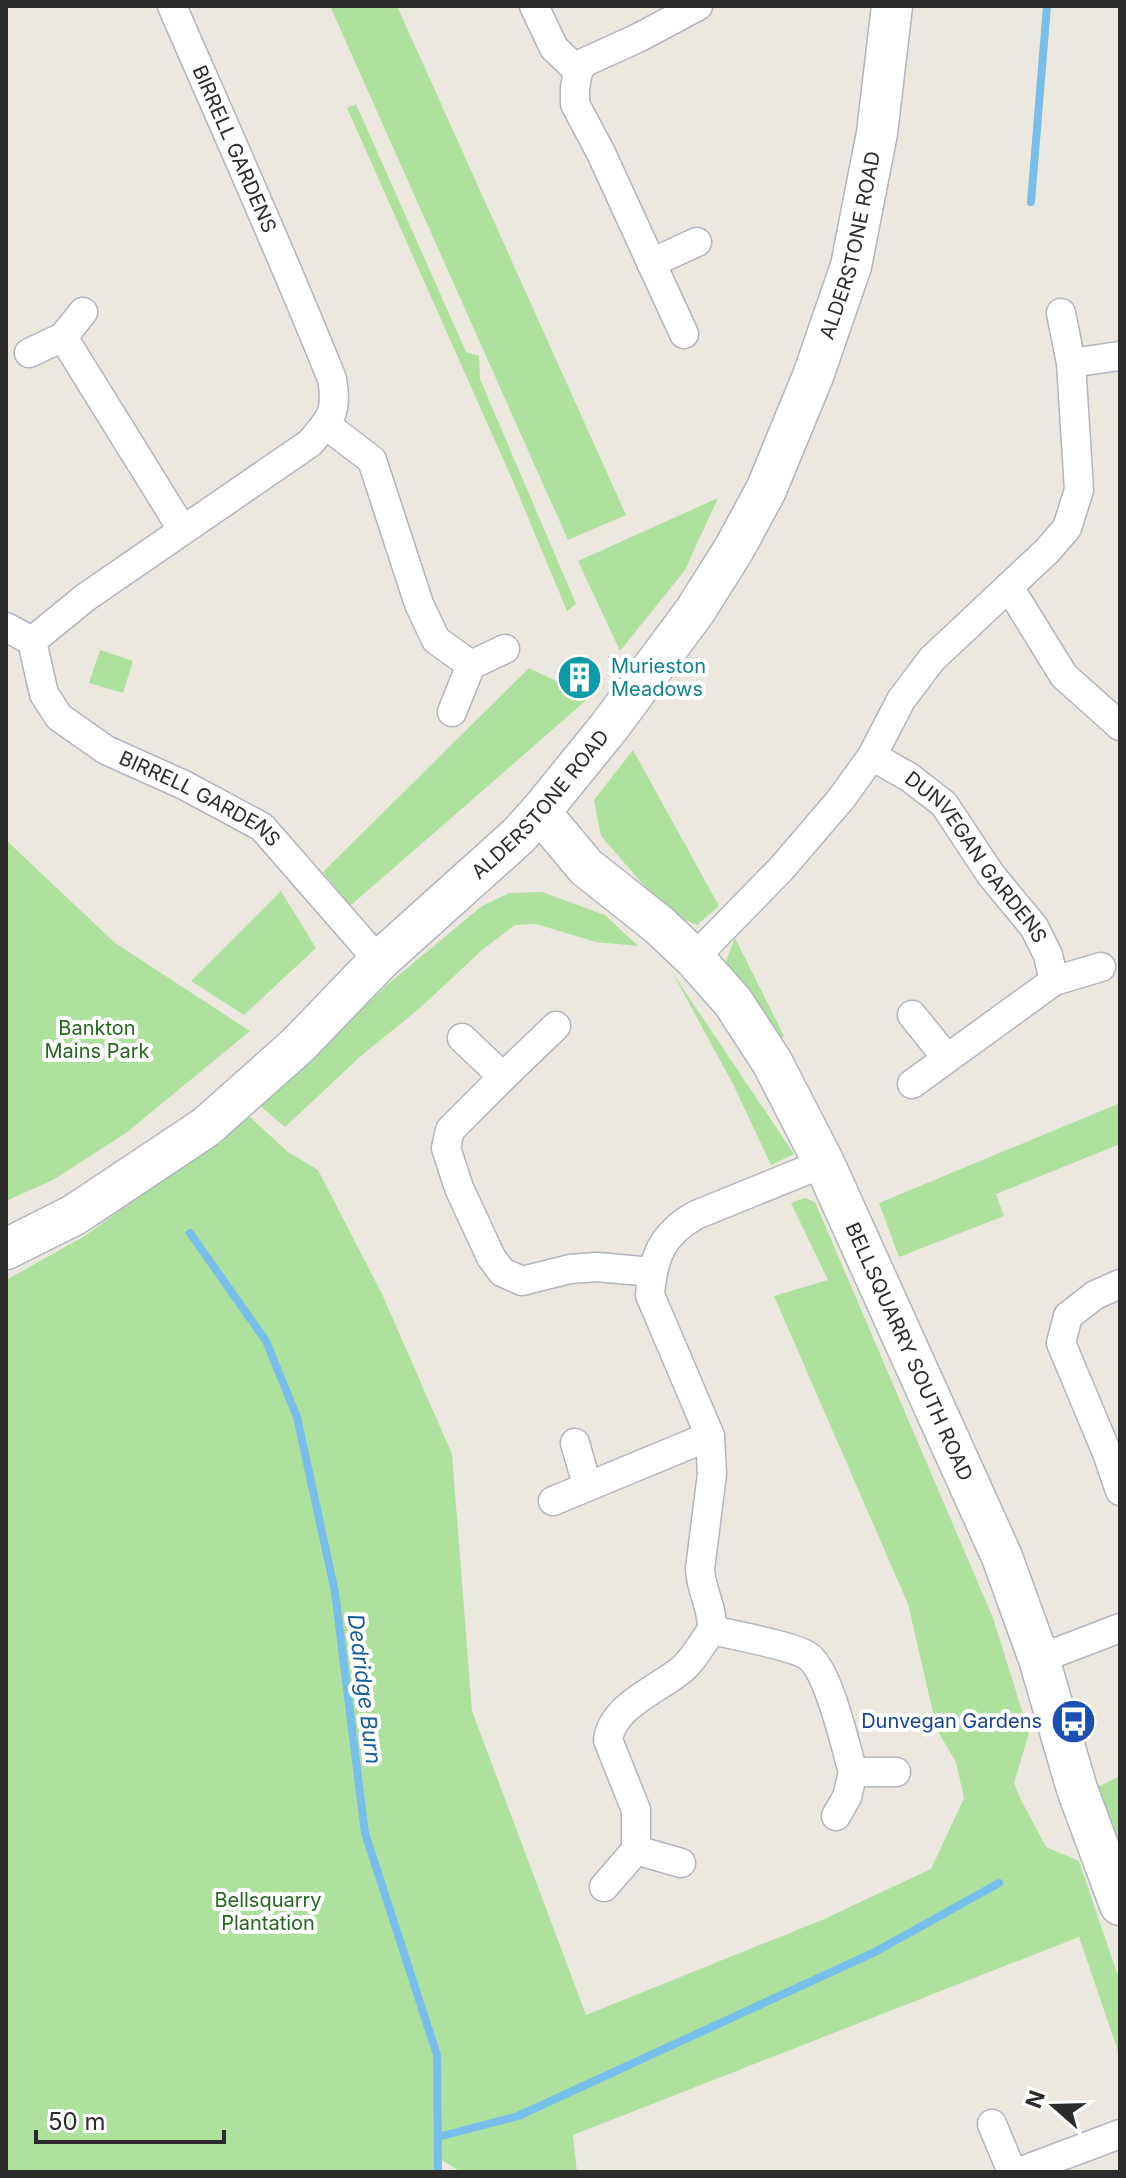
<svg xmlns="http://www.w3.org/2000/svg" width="1126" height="2178" viewBox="0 0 1126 2178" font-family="Inter,sans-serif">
<rect width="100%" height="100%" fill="#ede8df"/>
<path fill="#aee19e" d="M330 6H397L626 515 568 540Z
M356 104 466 352 479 356 480 379 576 604 567 611 512 479 347 108Z
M718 498 685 570 620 651 578 561Z
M100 650 133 661 123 693 89 683Z
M529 668 590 697 350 906 323 872Z
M633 750 719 906 697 925 667 912 601 836 594 800Z
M6 840 115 943 250 1031 126 1133 53 1180 6 1201Z
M281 891 316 948 244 1015 191 981Z
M542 892 605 915 638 946 596 942 536 924 515 925 482 950 420 1008 362 1055 285 1127 260 1106 388 984 482 906 509 893Z
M735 938 784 1036 776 1043 725 964Z
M672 972 794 1154 771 1165 733 1084Z
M1120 1103V1144L996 1194 1004 1216 899 1257 879 1203Z
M250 1117 288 1152 318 1170 382 1294 452 1454 472 1711 586 2015 822 1920 931 1869 964 1798 956 1762 937 1730 908 1604 774 1296 828 1280 791 1203 805 1198 815 1202 993 1618 1029 1733 1014 1783 1020 1798 1046 1847 1079 1861 1120 1982V2057L1079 1937 573 2135 577 2172H461L439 2158 438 2172H6V1280L83 1237Z
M1120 1776V1866L1091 1790Z"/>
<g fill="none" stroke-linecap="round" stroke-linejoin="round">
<path stroke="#77bfea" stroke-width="8" d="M1031 202 1047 6
M190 1233 266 1341 297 1417 335 1592 365 1833 437 2055 438 2172
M438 2137 518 2116 875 1952 999 1883"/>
<defs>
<g id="street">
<path id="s1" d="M172 6C226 130 282 254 332 379 338 411 331 419 310 443L86 597 32 641 44 694 59 717 106 750 184 785 262 827 379 961"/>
<path d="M534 6 554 48 578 71"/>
<path d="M651 263 697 242"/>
<path d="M684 334 601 153 575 104V88L578 71 585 62 638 38 698 6"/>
<path d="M63 337 83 312"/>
<path d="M29 353 63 337 182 529"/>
<path d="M1071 363 1119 356"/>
<path d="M326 425 372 460 419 604 436 640 471 665 452 712"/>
<path d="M1009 587 1064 676 1120 726"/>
<path d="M6 627 32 641"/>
<path d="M471 665 505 649"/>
<path id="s2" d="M872 756 909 777 944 804 991 875 1034 927 1048 955 1054 981 1101 967"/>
<path d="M694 958 781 869 841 799 872 756 901 700 932 659 1047 551 1067 528 1079 490 1071 363 1061 313"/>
<path d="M912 1015 946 1057"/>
<path d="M462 1038 503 1077 450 1130 446 1148 459 1188 491 1257 502 1272 522 1281 570 1269 597 1267 652 1272"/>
<path d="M503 1077 556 1026"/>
<path d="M912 1084 1054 981"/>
<path d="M824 1163 696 1215C662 1234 653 1257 650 1295L710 1436 712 1474 700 1569C701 1591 713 1607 712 1630 733 1635 793 1646 808 1656 829 1671 845 1745 853 1772H896"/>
<path d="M1120 1284 1095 1295 1068 1316 1061 1343 1107 1453 1120 1491"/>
<path d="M575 1443 587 1485"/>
<path d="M553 1501 710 1436"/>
<path d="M1039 1659 1120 1628"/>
<path d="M836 1816 847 1797 853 1772"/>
<path d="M681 1863 636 1850V1810L608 1740C612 1707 656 1690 680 1671 693 1661 702 1643 712 1630"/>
<path d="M604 1887 636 1850"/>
<path d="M992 2124 1012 2172"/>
<path d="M1019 2172 1120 2134"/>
</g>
<g id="secondary">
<path id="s3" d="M540 812 586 867 659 925 694 958 733 1002 772 1062 824 1163 1002 1557 1039 1659 1077 1789 1120 1905"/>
<path id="s4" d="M6 1249 74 1215 206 1127 298 1045 379 961 518 836 540 812 609 727 695 611 734 549 766 490 813 376 851 266 877 133 892 6"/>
</g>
</defs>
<use href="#street" stroke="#b2b4bf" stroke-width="31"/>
<use href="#secondary" stroke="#b2b4bf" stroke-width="43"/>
<use href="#street" stroke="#fff" stroke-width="28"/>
<use href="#secondary" stroke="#fff" stroke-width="40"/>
</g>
<defs>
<symbol id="building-disc" viewBox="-11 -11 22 22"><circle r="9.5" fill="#0f9aa8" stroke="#fff"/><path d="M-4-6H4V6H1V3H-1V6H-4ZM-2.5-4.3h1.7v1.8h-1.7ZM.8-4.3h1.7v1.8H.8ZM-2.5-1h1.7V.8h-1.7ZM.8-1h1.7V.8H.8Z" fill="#fff"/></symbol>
<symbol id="bus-disc" viewBox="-11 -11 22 22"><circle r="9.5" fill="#1a4fb4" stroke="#fff"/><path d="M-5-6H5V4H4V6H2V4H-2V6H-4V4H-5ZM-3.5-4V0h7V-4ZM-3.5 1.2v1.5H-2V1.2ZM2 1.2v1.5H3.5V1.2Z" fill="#fff"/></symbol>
</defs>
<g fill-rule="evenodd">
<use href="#building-disc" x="554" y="652" width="51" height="51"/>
<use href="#bus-disc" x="1048" y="1696" width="51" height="51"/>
</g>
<g text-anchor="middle" stroke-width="8" stroke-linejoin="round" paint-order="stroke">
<g font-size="20" fill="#2c2c2c" stroke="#fff">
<text dy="7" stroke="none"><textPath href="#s1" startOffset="156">BIRRELL GARDENS</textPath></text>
<text dy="7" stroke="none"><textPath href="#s4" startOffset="1348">ALDERSTONE ROAD</textPath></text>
<text dy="7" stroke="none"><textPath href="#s1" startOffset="1064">BIRRELL GARDENS</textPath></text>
<text dy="7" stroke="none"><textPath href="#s4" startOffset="700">ALDERSTONE ROAD</textPath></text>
<text dy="7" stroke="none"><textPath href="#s2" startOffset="148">DUNVEGAN GARDENS</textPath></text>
<text dy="7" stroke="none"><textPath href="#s3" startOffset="664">BELLSQUARRY SOUTH ROAD</textPath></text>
</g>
<g font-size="20" fill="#0d838f" stroke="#fff" text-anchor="start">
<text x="611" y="673">Murieston<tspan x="611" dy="23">Meadows</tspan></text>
</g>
<g font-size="20" fill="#25671e" stroke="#fff">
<text x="97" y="1035">Bankton<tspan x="97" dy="23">Mains Park</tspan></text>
<text x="268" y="1907">Bellsquarry<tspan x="268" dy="23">Plantation</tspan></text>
</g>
<g font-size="20" fill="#164399" stroke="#fff" text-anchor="end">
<text x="1042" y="1728">Dunvegan Gardens</text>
</g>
<g font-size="22" font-style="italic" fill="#145d98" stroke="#fff">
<text transform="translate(365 1689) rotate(83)" y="8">Dedridge Burn</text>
</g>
</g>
<rect width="1126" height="2178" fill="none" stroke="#2c2c2c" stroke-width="16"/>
<g transform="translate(1054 2106) rotate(290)" stroke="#ffffff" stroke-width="6" paint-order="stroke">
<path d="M0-6L14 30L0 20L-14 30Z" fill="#2c2c2c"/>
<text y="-12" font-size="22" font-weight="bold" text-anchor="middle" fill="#2c2c2c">N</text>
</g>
<path d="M36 2130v12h188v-12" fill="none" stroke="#2c2c2c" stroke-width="4"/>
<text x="48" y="2130" font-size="24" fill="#2c2c2c" stroke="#ffffff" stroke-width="6" paint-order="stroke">50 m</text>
</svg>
